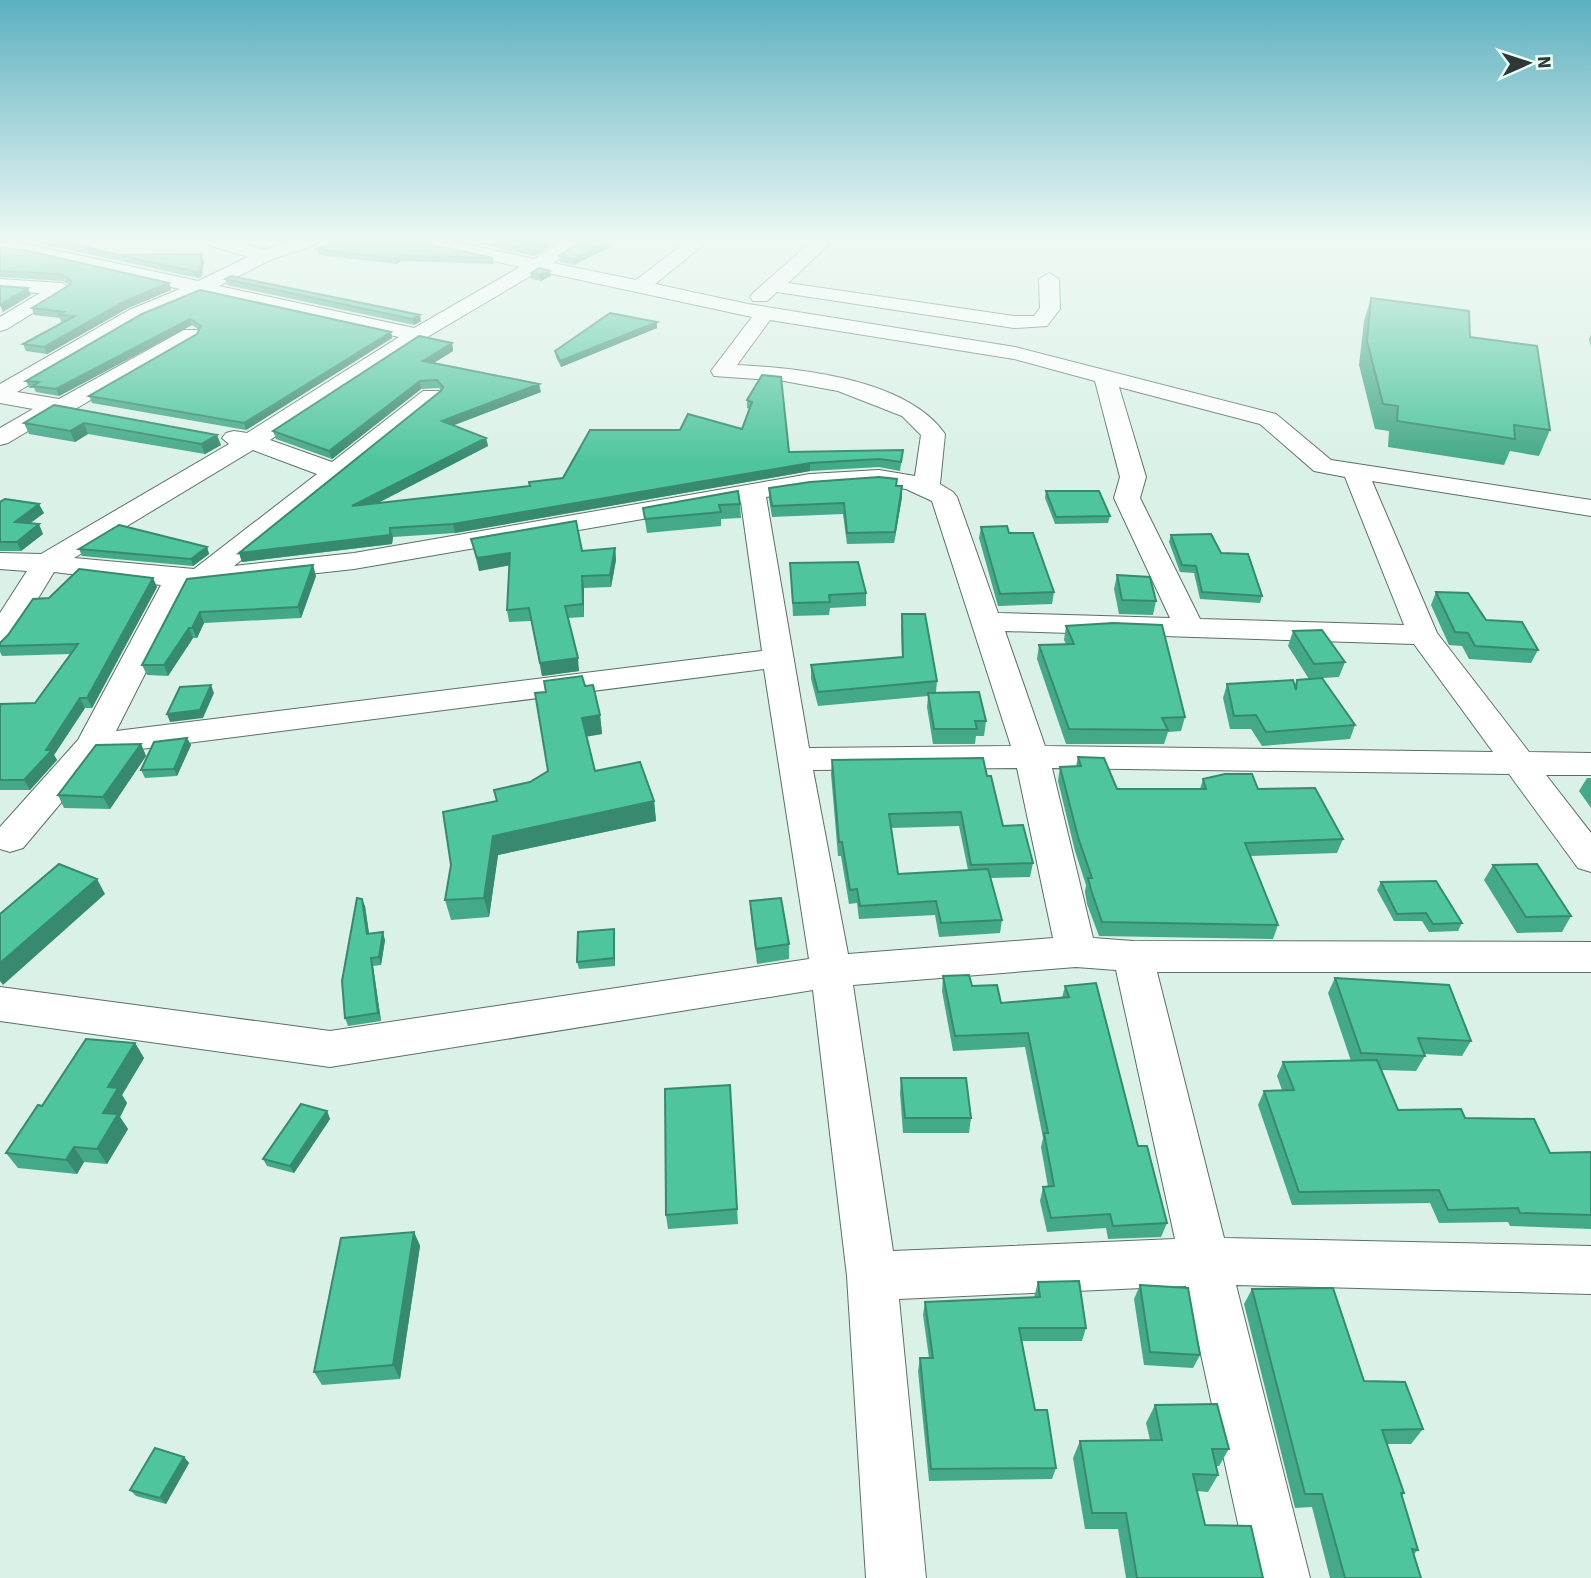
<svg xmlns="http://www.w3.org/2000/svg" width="1591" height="1578" viewBox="0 0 1591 1578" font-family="'Source Sans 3',sans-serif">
<rect width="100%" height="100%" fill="#daf1e7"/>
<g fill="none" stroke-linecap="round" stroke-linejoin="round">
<defs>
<path id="minor" d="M205 241H235L264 250 290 241H318L315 245 270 260 219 286 414 328 520 267 426 246 417 241H453L534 259 563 241H586L553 263 636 280 687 241H708L655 284 748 304 1015 347 1276 414 1331 460 1591 500V516L1372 481 1437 633 1529 752 1591 753V775H1546L1591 833V872L1578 868 1509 774 1052 768 1093 938 1133 941 1591 942V972H1157L1224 1238 1591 1246V1294L1236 1285 1310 1578H1250L1186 1286 899 1299 926 1578H866L847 1276 813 990 330 1067 0 1021V987L330 1031 809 959 764 669 102 754 23 848 10 852 0 849V827L78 740 161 585 54 572 11 643 0 646V613L27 571 0 569V553L41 554 229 444 222 438 226 433 234 431 247 433 399 337 202 293 143 318 17 392 59 399 184 330H198L201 334 198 338 70 412 58 413 8 443 0 445V428L33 409 0 403V384L129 310 180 289 27 254 0 252V242L27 244 198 281 248 257 208 245ZM539 271 752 317 711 371 714 376 784 381 838 391 902 416 921 435 915 476 879 470 810 474 354 553 234 566 442 396 439 391H423L332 462 270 440 424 339ZM770 320 1014 359 1095 381 1120 477 1114 498 1170 618 998 613 957 497 953 492 940 484 945 434C907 379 799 368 737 365ZM1119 387 1260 424 1314 471 1345 477 1404 625 1200 619 1140 498 1146 477ZM253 450 317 474 194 569 74 558ZM879 485 906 489 932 501 1011 746 809 748 766 497 810 490ZM741 502 762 651 116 731 189 587 354 569ZM1005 631 1414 644 1493 752 1045 746ZM1017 768 1053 938 848 954 813 770ZM1076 967 1116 970 1175 1239 893 1251 853 985Z
M812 241H832L788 283 1014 316H1034L1040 308 1039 279 1049 273 1059 279 1060 309 1047 326 1014 328 777 292 767 301H753L750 297 753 293Z
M0 279 62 283 72 289 7 329 0 331V317L40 293 0 291Z"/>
</defs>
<use href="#minor" stroke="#5b6f67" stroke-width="2"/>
<use href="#minor" fill="#fff" fill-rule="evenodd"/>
</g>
<path fill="#44a988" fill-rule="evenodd" d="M28 241H65L119 255 202 254 204 261 202 276 198 278Z
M467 241H558L534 256Z
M424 243 493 258 494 264 401 261 397 264 319 255 317 249Z
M612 246 574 265 560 262 559 256Z
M0 248 169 283 171 290 128 308 47 354 26 351 23 344 63 322H61L60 318 34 315 32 308 70 285 63 281 0 277Z
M531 273 551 276 541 281 531 279Z
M225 279 421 321 414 325 227 285Z
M1371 298 1470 337 1550 430 1539 456 1510 451 1504 465 1388 447 1389 431 1375 429 1359 365 1364 321Z
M142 314 391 332 392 338 246 430 92 403 89 396 197 334 199 330 192 325 59 396 36 392 34 388H29L26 381Z
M657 322V328L561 367 556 357 555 351Z
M1591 334V348L1589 339Z
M452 343 453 351 434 363 541 392 454 425 486 438 488 446 377 503 530 486 529 482 563 478 680 430 742 429 749 409 747 408V400L762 375 789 452 903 450 900 471 879 467 810 471 455 533 393 537 392 544 242 562 239 553 441 391 439 388 421 389 332 459 276 439 273 431Z
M54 405 221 445 205 454 88 434 75 442 29 434 24 423Z
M897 479V486H902V497L894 543 847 544 843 514 772 517 769 499V488Z
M1046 491 1110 516 1108 523 1055 524 1045 498Z
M0 502 44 513 30 523 43 534 21 551H0Z
M740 504 741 518 721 519V526L647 533 643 508Z
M981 527 1009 533 1054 592 1052 604 998 606 979 538Z
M1171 535 1221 553 1262 596 1260 603 1200 599 1194 573 1180 572 1169 542Z
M471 539 582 551 615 548 616 560 611 587 584 588V617L568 618 579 671 542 676 531 621 509 622 507 610 509 565 479 571Z
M207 547 209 554 193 566 82 556 79 549Z
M790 563 866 593V606L830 608 829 615 793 616Z
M1117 575 1156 601 1153 615 1119 614 1114 589Z
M316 576 301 618 204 623 197 638H193L168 676 147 675 142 665 187 579Z
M153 578 157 587 92 708H85L54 755 57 760 30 790H0V704L35 703 71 654 2 656 0 652V643L49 598Z
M1436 592 1538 650 1531 663 1469 659 1462 646 1449 645 1431 605Z
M902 614 937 681 936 692 986 721 984 736H976L975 744H933L927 707 928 696 818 706 811 679V665L902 657 901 628Z
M1066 626 1185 717 1181 731 1168 732 1164 744H1066L1037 659 1039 645 1066 644 1064 640Z
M1293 631 1345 662 1339 677 1309 679 1288 646Z
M1297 680 1355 725 1350 739 1262 746 1251 729H1230L1223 698 1227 684 1295 685Z
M585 686 600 715 602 734 587 736 595 771 654 801 656 821 498 855 489 917 451 920 445 900 451 865 497 801 548 771Z
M187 738 191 745 177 776 145 778 141 770Z
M141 744 146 756 110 809 64 808 58 795Z
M1078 757 1117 789H1200L1203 779 1258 789 1343 839 1337 853 1251 856 1278 925 1273 939 1099 936 1087 904 1085 892 1086 885 1075 851 1058 781 1060 767 1076 766Z
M832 760 987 776 1003 826 1033 863 1030 877 991 878 1002 920 1000 933 939 937 935 915 859 919 857 903 849 904 841 856H838L831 774ZM959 826 968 870 898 874 891 828Z
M1587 778H1591V808L1579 791Z
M1493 865 1571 916 1562 932 1517 933 1484 880Z
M1381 882 1462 923 1458 931 1429 932 1422 921H1394L1377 890Z
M750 901 789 944V959L757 964 751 916Z
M365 906 369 933 385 940 381 965 373 966 381 1021 348 1026 345 1018Z
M615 937V966L579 969 577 962Z
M943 976 972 986 1001 1003 1062 998 1065 986 1138 1146 1167 1223 1161 1237 1108 1239 1106 1228 1047 1232 1040 1201 1043 1187H1048L1041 1147 1043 1138 1025 1047 953 1051 942 991Z
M1335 978 1471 1041 1462 1056 1424 1054 1425 1056 1416 1071 1381 1070 1398 1110 1465 1118 1550 1153 1591 1152V1229L1510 1226 1508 1222 1439 1223 1430 1203 1292 1205 1258 1105 1264 1091 1282 1090 1277 1076 1283 1062 1351 1061 1328 993Z
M135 1043 144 1058 122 1095 127 1103 120 1117 128 1129 107 1164 84 1162 77 1174 18 1168 6 1153 42 1106Z
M901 1078 971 1118 969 1133H903L900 1093Z
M730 1085 738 1224 668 1229 666 1215Z
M327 1111 330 1119 294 1173 267 1166 263 1159Z
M414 1232 420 1246 400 1379 322 1385 314 1372Z
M1038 1282 1086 1328 1082 1341H1021L1035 1410 1056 1468 1052 1479 929 1481 918 1371 920 1358H929L923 1315 925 1302 1034 1297Z
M1140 1285 1200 1355 1193 1368 1144 1365 1134 1299Z
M1252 1289 1423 1429 1411 1444H1387L1404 1493 1402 1496 1418 1550 1414 1554 1421 1578H1330L1312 1507 1295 1508 1244 1304Z
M1155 1405 1229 1449 1219 1466H1216L1218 1475 1208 1492 1197 1491 1205 1525 1263 1578H1126L1118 1529H1085L1073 1458 1080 1441 1150 1440 1146 1423Z
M184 1457 189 1463 166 1504 136 1496 130 1490Z"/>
<path fill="#378a6f" d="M548 241H558L534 256 533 251Z
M610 241H612V246L574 265V259Z
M202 254 204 261 202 276 198 278 196 272Z
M400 256 401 261 397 264 396 259Z
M550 271 551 276 541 281 540 275Z
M169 283 171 290 128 308 47 354 44 347 125 301Z
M28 288 31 295 3 312 0 305Z
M420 315 421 321 414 325 412 319Z
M190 319 192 325 59 396 56 389Z
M657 322V328L561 367 560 361Z
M391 332 392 338 246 430 244 423Z
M452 343 453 351 424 369 423 361Z
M420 381 421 389 332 459 329 451Z
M539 384 541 392 444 429 442 421Z
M84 423 88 434 75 442 70 431Z
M217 435 221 445 205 454 201 444Z
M486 438 488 446 355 515 352 506Z
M810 463V471L455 533 453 524Z
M902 486V497L894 543 895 532Z
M39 504 44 513 20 531 15 522Z
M39 524 43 534 21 551 17 542Z
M390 528 393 537 392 544 242 562 239 553Z
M207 547 209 554 193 566 191 559Z
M615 548 616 560 611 587 610 575Z
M510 553 512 565 479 571 477 558Z
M313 565 316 576 301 618 298 607Z
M582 576 584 588V617L583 604Z
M153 578 157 587 92 708 87 698Z
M200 612 204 623 197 638 192 628Z
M189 628 193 638 168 676 164 665Z
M578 658 579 671 542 676 540 663Z
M211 685 214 693 203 718 170 722 167 714Z
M80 698 85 708 54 755 57 760 30 790 24 780Z
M600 715 602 734 585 737 582 718Z
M187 738 191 745 177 776 174 769Z
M141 744 146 756 110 809 103 797Z
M654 801 656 821 498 855 489 917 484 898 493 836Z
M97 879 105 894 3 985 0 981V963Z
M362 899 365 906 370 941 367 934Z
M614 929 615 937V966L614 958Z
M383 932 385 940 381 965 379 957Z
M371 958 373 966 381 1021 378 1013Z
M135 1043 144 1058 122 1095 127 1103 120 1117 128 1129 107 1164 97 1149 108 1087Z
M327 1111 330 1119 294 1173 290 1166Z
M74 1147 84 1162 77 1174 66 1160Z
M414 1232 420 1246 400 1379 393 1365Z
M184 1457 189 1463 166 1504 160 1498Z"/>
<path fill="#4fc59e" stroke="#378a6f" stroke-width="2" d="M55 241H65L119 255 202 254 200 269 196 272Z
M334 241H421L424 243 493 258 400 256 396 259 317 249Z
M491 241H548L533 251Z
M581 241H610L574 259 559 256Z
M0 248 24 250 169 283 125 301 44 347 23 344 75 316 59 315 64 312 32 308 71 284V280L61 274 0 271Z
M539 268 550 271 540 275 531 273Z
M231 276 420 315 412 319 225 279Z
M0 286 28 288 0 305Z
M200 290 391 332 244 423 89 396 197 334 201 326 190 319 56 389 33 386 39 382 26 381 142 314Z
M1371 298 1469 311 1470 337 1537 346 1550 430 1514 425 1515 439 1397 421 1398 406 1383 404 1367 341Z
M610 313 657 322 560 361 555 351Z
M419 336 452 343 423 361 539 384 442 421 486 438 352 506 530 486 529 482 563 478 590 430H680L688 414 742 429 752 402 747 400 762 375 781 377 789 452 903 450 901 462 879 459 810 463 453 524 390 528V535L239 553 442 390 443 387 437 380 420 381 329 451 273 431Z
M54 405 217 435 201 444 84 423 70 431 24 423Z
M879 477 897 479 896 486H902L895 532 847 533 844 503 772 506 769 488 810 482Z
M738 491 740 504 719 505 721 512 645 519 643 508Z
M1046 491H1099L1110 516 1056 517Z
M5 499 39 504 15 522 39 524 17 542H0V502Z
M576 521 582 551 615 548 610 575 582 576 583 604 565 606 578 658 540 663 529 608 507 610 510 553 477 558 471 539Z
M119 525 207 547 191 559 79 549Z
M1007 526 1009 533H1033L1054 592 1000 594 981 527Z
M1211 534 1221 553 1248 554 1262 596 1202 592 1196 566 1182 565 1171 535Z
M858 562 866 593 829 595 830 602 793 603 790 563Z
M313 565 298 607 200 612 192 628H189L164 665H142L187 579Z
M79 569 153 578 87 698H80L46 750H52L24 780H0V704L35 703 78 644 0 646V643L8 635 33 599 49 598Z
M1117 575 1150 577 1156 601 1122 600Z
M1436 592 1468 593 1486 620 1522 622 1538 650 1475 646 1468 633 1455 632Z
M902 614H925L937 681 818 692 811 665 903 657Z
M1113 623 1162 625 1185 717 1162 718 1168 730 1069 729 1039 645 1074 644 1066 626Z
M1322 630 1345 662 1314 664 1293 631Z
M582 676 585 686 593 685 600 715 582 718 595 771 640 762 654 801 493 836 484 898 445 900 451 865 443 812 497 801 494 790 530 782 548 771 535 693 546 692 544 681Z
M1322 678 1355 725 1266 732 1256 715 1234 716 1227 684 1293 680 1296 690 1297 680Z
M211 685 200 710 167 714 180 687Z
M979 692 986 721H975L977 729H934L928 693Z
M187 738 174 769 141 770 154 742Z
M141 744 103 797 58 795 96 745Z
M1078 757 1104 758 1117 789H1206L1203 779 1225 774H1252L1258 789 1315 788 1343 839 1245 843 1278 925 1102 922 1091 890 1088 878H1092L1078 837 1060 767 1081 766Z
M983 758 987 776H991L1003 826 1023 825 1033 863 971 865 961 812 889 814 898 874 988 869 1002 920 941 923 936 901 860 906 857 889 850 890 842 842H839L832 760Z
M59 864 97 879 0 963V914Z
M1537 864 1571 916 1526 917 1493 865Z
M1436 881 1462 923 1433 924 1426 913 1397 914 1381 882Z
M357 898 362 899 367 934 383 932 379 957 371 958 378 1013 345 1018 342 981Z
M781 898 789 944 756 949 750 901Z
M614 929V958L577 962 578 932Z
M969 975 972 986 997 985 1001 1003 1069 997 1065 986 1096 983 1138 1146H1147L1167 1223 1113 1226 1110 1214 1051 1218 1043 1187 1054 1186 1044 1133H1048L1028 1033 955 1036 943 976Z
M1335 978 1449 985 1471 1041 1418 1038 1425 1056 1361 1053Z
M86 1039 135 1043 108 1087 118 1088 103 1113 118 1114 97 1149 74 1147 66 1160 6 1153 38 1105 42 1106Z
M1377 1060 1398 1110 1461 1109 1465 1118 1534 1119 1550 1153 1591 1152V1215L1520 1213 1518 1208 1448 1210 1439 1190 1299 1192 1264 1091 1294 1090 1283 1062Z
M901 1078H966L971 1118H905Z
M730 1085 737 1209 666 1215 665 1089Z
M301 1104 327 1111 290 1166 263 1159Z
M414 1232 393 1365 314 1372 341 1238Z
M1079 1281 1086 1328H1019L1035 1410H1047L1056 1468 931 1469 920 1358H933L925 1302 1040 1297 1038 1282Z
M1140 1285 1188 1288 1200 1355 1150 1352Z
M1333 1288 1364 1381 1405 1382 1423 1429 1382 1430 1404 1493H1401L1418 1550 1412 1549 1421 1578H1345L1322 1494H1305L1252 1289Z
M1217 1404 1229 1449H1212L1218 1475 1193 1474 1205 1525 1251 1526 1263 1578H1137L1126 1513H1092L1080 1441 1162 1440 1155 1405Z
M155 1448 184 1457 160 1498 130 1490Z"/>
<linearGradient id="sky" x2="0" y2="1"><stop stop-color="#5cb0c0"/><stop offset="0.52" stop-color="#eef9f4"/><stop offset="1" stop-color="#eef9f4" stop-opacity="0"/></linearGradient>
<rect width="1591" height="462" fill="url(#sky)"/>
<g transform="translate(1528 63) rotate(87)" stroke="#e7fef4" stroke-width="5" paint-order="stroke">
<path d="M0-5L12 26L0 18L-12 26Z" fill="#2f3835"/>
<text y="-10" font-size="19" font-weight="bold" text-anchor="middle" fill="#2f3835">N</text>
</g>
</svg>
